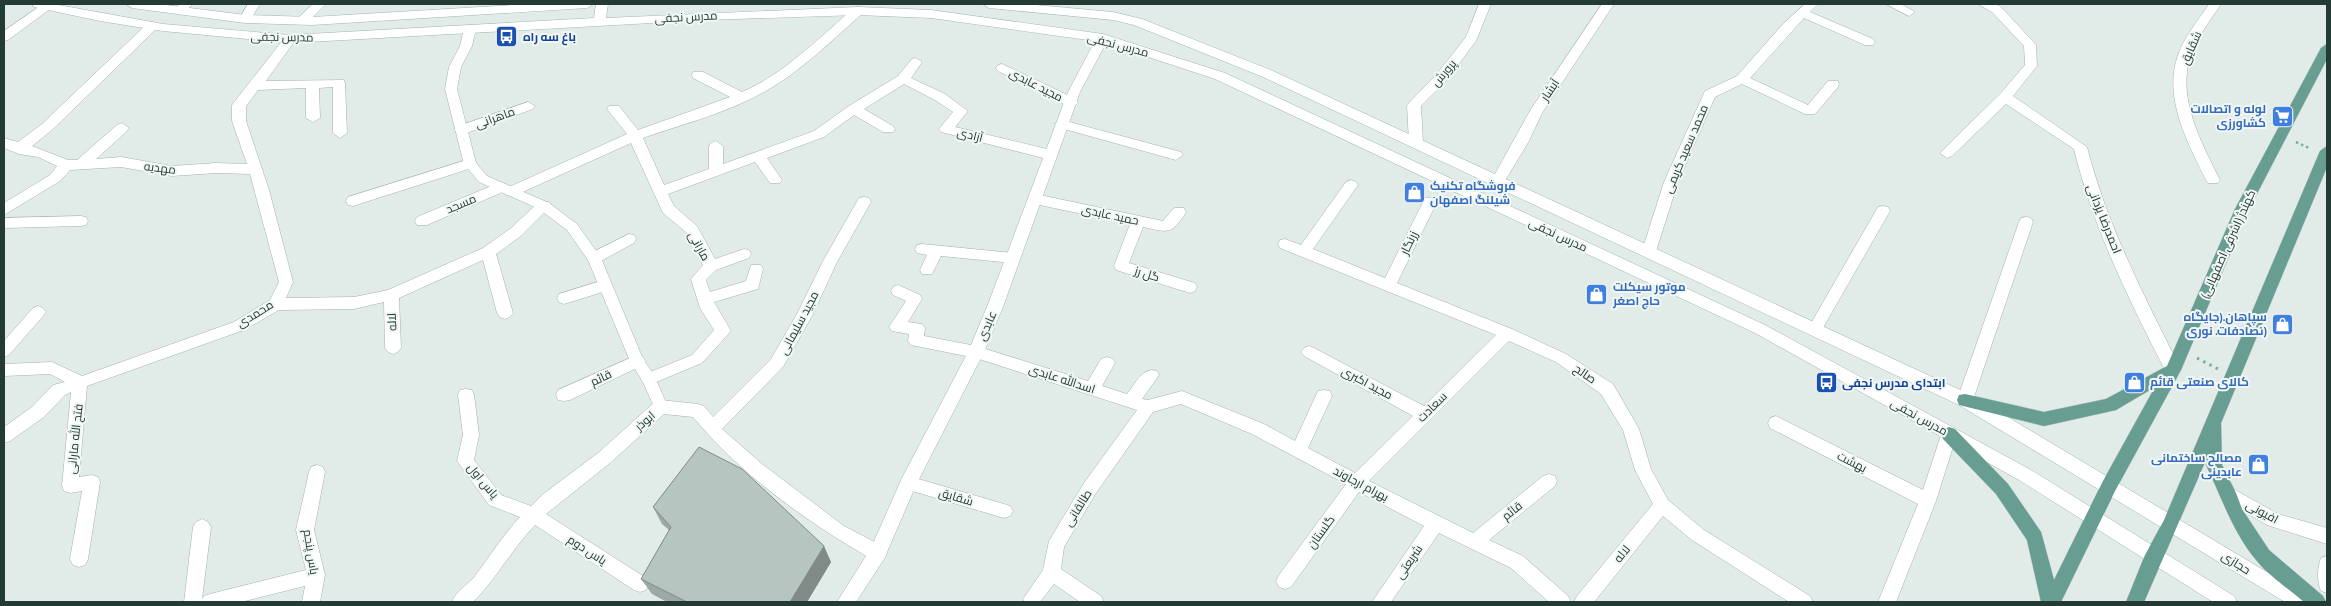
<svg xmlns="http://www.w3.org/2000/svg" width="2331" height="606" viewBox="0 0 2331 606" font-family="'PT Sans Narrow',Cairo,sans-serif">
<rect width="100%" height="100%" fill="#e1ebe7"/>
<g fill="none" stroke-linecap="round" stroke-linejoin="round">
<defs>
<path id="lane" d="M470 25 476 29 472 46 461 67 457 89 476 163 487 176 549 203 577 224 601 258 643 359 654 375 668 407 666 411 661 413 656 411 643 382 630 361 588 260 567 230 539 209 479 182 464 164 445 89 449 67 460 46 464 29Z"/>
<path id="street" d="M43 4H53L54 6 8 40 4 41V31Z
M180 4H193L183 13H175L173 10Z
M248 4H260L249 22H241L239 19Z
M313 4H326L306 24H298L296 21 298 18Z
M1479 4H1491L1476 41 1446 81 1421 106 1423 142 1421 145H1411L1409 142 1407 105 1436 75 1466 37Z
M1602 4H1614L1542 113 1529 141 1503 184H1493L1491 181 1531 109Z
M1805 4H1818L1810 12 1873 39 1875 42 1873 45H1865L1804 18 1750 78 1808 105 1828 81H1838L1839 84 1838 87 1815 114H1805L1742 84 1715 97 1678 182 1656 251 1654 255H1644L1642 251 1664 182 1705 91 1737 76 1783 24Z
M1886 4H1901L1915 12 1909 16Z
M1978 4H1994L2000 6 2036 45 2037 66 2013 96 2087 147C2107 226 2145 297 2181 370L2179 374 2173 376 2167 374C2130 302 2093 228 2074 149L2006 104 1952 156 1947 158 1940 153 2000 94 2025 65 2024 46 1992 12Z
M2209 4H2221C2210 21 2196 38 2190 58 2177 99 2202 144 2220 180L2218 183H2208L2206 180C2188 144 2164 99 2177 58 2183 38 2198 21 2209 4Z
M858 7 862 8 864 11 862 14C832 40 799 73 764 92 727 113 683 124 643 138L664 185 709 169V146L711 143 716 141 723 146V164L814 131 849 106 898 76 912 59 916 58 922 62 911 78 945 94 968 111 955 127 1051 150 1058 155 1051 160 941 132 939 129 953 112 935 100 904 84 864 109 893 126 895 129 893 132H883L854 115 824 137 767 158 782 180 780 183H770L755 162 668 194 674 206 697 226 715 259 744 249 749 250 751 254 749 258 716 270 706 280 710 292 746 281 751 265H761L763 269 758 289 714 302 731 331 702 363 649 385 643 383 641 379 643 375 692 355 714 330 700 308 691 279 703 265 687 233 663 213 631 143 516 195H506L505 191 427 225H417L415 221 417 217 496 184H506L507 188 627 134 607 109 609 106H619L638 130 730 97 693 78 692 75 693 72H703L742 92C784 74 819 38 854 8Z
M152 22 158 26 156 29 52 130 32 146 68 160H77L117 125 122 123 129 128 127 131 96 159 121 157 172 166 216 163 247 164 232 121V105L286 36H294L296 39 266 81 344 80 345 83 347 133 340 138 333 133V87L319 88 320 118 313 122 306 118V88L258 90 246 106V121L269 190 293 282 286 298 354 297 388 290 483 248 511 228 539 202H549L551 206 521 236 496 254 513 313 510 317 505 319 500 317 497 313 483 260 399 298 401 348 398 352 393 354 388 352 385 348 384 302 354 309 279 310 244 330 87 386 79 477 92 475 98 477 100 482 88 559 85 565 79 567 73 565 70 559 82 491 70 493 64 491 62 486 71 392 65 395 44 417 10 441 4 443V427L32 407 53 385 65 382 50 374 4 376V364L52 362 82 376 234 322 270 300 279 282 250 174 216 173 172 176 121 167 70 170 60 181 4 215V203L50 175 57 166 38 157 19 154 4 148V138L18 142 42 124 148 23Z
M1002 64 1076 99 1078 102 1076 105H1066L998 71 996 68 998 65Z
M528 102 535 106 533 109 461 135 454 130 456 127Z
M1062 120 1181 152 1183 155 1176 160 1057 127 1055 124Z
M470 159 475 161 477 164 475 167 353 206 348 205 346 201 348 197Z
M1351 180 1356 182 1358 185 1313 249 1385 278 1425 198H1435L1437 202 1397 283 1512 329 1566 354 1613 384 1639 429 1651 469 1668 500 1704 530 1810 596 1813 602H1789L1692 540 1663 516 1594 602H1574L1577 596 1653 504 1635 470 1623 430 1601 394 1556 362 1509 341 1369 481 1473 533 1543 476 1549 474 1555 476 1557 481 1555 486 1489 540 1523 556 1568 596 1571 602H1549L1511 568 1439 533 1391 602H1372L1424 526 1359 492 1291 587 1285 589 1279 587 1276 581 1279 575 1346 484 1252 434 1181 404 1153 412 1096 493 1064 547 1061 569 1101 596 1104 602H1080L1054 584 1040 602H1025L1023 599 1043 570 1049 541 1084 483 1137 410 976 358 911 345 908 341 909 334 892 331 889 327 906 301 893 295 891 291 893 287 898 285 920 295 922 299 908 322 922 324 925 328 924 336 976 346 1088 381 1101 359 1107 357 1113 359 1115 363 1102 386 1127 394C1135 384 1143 366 1157 371L1159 375 1142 399 1148 400 1182 391 1264 424 1295 441 1318 391 1324 390 1330 391 1332 396 1308 448 1355 473 1413 416 1304 356 1301 352 1304 348 1309 346 1314 348 1424 406 1496 335 1280 248 1278 244 1280 240 1285 239 1301 245 1346 182Z
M1035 194 1163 221 1174 208H1184L1186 212C1172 236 1167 232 1143 227L1129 263 1195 283 1197 287 1195 291 1190 293 1116 270 1114 266 1130 224 1030 203 1028 199 1030 195Z
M864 197 869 198 871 202 837 262 812 316 783 367 722 429 762 464 844 526 884 547 887 553 884 559 878 561 872 559C809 524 739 473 693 417L664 414 610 463 546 514 646 578 649 584 646 590 640 592 634 590 535 525C512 549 496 579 473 602H452C456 591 468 585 475 576 490 556 503 535 520 517L489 505 457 461 463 435 458 395 460 390 466 389 472 390 474 395 479 435 474 460 501 495 531 506 542 495 598 453 655 402 661 400 698 404 704 406 713 417 771 359 797 314 823 261 859 198Z
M1883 206 1888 207 1890 211 1820 333 1815 335 1810 333 1807 329 1810 325 1878 207Z
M81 216 86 217 88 221 86 225 81 226 4 228V218Z
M2026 217 2031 218 2033 222 1973 400 1971 405 1965 406 1959 405 1957 400 2019 222 2021 218Z
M629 234 634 235 636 239 634 243 599 262H589L587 258 589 254Z
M922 244 1013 253 1018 254 1020 258 1018 262 1013 263 941 256 932 274H922L920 270 927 255 917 253 915 249 917 245Z
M604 280 609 282 611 286 609 290 564 304 559 302 557 298 559 294Z
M38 306 43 308 46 312 43 316 9 355 4 357V341L33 308Z
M637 355 643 357 645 361 643 365 570 400 564 401 558 400 556 395 558 390Z
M1776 416 1923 490 1943 429 1949 427 1955 429 1957 434 1936 501 1896 602H1878L1918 504 1770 428 1768 423 1770 418Z
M317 465 323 467 325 472 314 530 325 575 320 602H302L305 586 241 602H184L193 527 196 522 202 519 208 522 211 527 202 599 204 596 210 594 306 570 296 530 309 472 311 467Z
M908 476 1004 504 1010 506 1013 511 1010 516 1004 518 902 488 900 483 902 478Z
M2228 486 2278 514 2327 528V544L2267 525 2222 498 2220 493 2222 488Z
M2327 556V593L2321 591C2317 582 2317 568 2321 558Z"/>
<path id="secondary" d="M32 4H53L163 24 290 35 594 18 596 4H608L606 18 858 7 931 10 1103 34 1225 73 1765 325 2031 470 2234 596 2237 602H2213L2019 480 1755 333 1215 79 1106 43 1080 92 1003 307 984 352 916 485 884 559 856 602H837L871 548 902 478 968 352 987 307 1068 92 1095 41 931 18 858 15 705 20 290 43 163 31 100 21 34 7Z
M126 4H158L245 15 312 17 531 4H593L587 8 312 25 245 23 132 8Z
M983 4H1025L1113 12 1142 19 1273 71 1971 395 2307 596 2310 602H2285L1959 405 1263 77 1134 25 1113 20 989 8Z"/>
<path id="primary" d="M2327 44V59L2249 209 2181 370 2115 491 2061 602H2041L2027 540 1996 494 1943 439 1941 434 1943 429 1949 427 1955 429 2008 484 2041 532 2054 580 2103 481 2155 387 2116 410 2044 426 1959 405 1957 400 1959 395 1965 394 2044 412 2106 399 2167 366 2235 209 2321 48Z
M2327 146V167L2221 423 2222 465 2236 493 2242 509 2269 550 2323 596 2326 602H2304C2289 589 2270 577 2257 561 2233 533 2222 498 2206 465V460L2144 602H2126L2145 555 2164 520 2320 151Z"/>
</defs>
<use href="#lane" stroke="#a4b2ae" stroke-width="1"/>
<use href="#street" stroke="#a4b2ae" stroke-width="1"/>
<use href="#secondary" stroke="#a1b6af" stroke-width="1"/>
<use href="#primary" stroke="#c1c8c6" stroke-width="1"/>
<path stroke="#83aca1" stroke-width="2.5" stroke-dasharray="2.5 3" stroke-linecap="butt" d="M2296 142 2309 148"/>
<path stroke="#83aca1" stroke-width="3" stroke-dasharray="2.5 4.5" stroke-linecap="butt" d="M2197 358 2218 369"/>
<use href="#lane" fill="#fff" fill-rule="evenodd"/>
<use href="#street" fill="#fff" fill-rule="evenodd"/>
<use href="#secondary" fill="#fff" fill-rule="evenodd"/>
<use href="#primary" fill="#689d92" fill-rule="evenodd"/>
</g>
<path fill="#9da9a5" d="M653 507 831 562 807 602H667L652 594 641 579 669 530 662 524Z"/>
<path fill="#808a86" d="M824 546 831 562 807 602H790Z"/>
<path fill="#b7c5c0" stroke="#808a86" d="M699 447 742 469 824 546 790 602H687L641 579 671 527 653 507Z"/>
<defs>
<symbol id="bus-square" viewBox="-11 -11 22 22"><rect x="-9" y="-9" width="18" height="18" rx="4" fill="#1a4fb4" stroke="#f1f7f5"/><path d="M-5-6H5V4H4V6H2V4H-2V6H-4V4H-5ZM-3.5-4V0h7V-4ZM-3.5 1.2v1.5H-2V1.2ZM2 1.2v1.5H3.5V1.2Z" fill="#fff"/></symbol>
<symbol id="supermarket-square" viewBox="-11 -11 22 22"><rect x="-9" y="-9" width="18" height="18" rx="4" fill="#3f7fe0" stroke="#f1f7f5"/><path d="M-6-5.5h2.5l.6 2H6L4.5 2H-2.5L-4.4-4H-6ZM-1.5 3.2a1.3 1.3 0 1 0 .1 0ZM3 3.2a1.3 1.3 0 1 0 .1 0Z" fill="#fff"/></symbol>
<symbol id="shop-square" viewBox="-11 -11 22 22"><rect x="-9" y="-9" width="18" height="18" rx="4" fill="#3f7fe0" stroke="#f1f7f5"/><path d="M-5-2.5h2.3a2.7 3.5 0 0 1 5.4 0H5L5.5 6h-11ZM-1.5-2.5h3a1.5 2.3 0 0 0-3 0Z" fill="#fff"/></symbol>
</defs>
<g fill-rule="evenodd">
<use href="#bus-square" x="494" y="24" width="25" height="25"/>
<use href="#supermarket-square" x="2270" y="104" width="25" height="25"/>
<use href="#shop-square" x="1402" y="180" width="25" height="25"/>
<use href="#shop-square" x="1584" y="282" width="25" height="25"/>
<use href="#shop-square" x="2270" y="312" width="25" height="25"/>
<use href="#shop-square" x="2122" y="370" width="25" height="25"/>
<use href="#bus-square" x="1814" y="370" width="25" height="25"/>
<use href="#shop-square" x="2246" y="452" width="25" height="25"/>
</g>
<g text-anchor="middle" stroke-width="4" stroke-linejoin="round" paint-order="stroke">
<g font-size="12" fill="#233a35" stroke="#f1f7f5">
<text transform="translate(686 17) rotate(-3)" y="4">مدرس نجفی</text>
<text transform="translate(282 37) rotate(1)" y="4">مدرس نجفی</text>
<text transform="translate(1118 45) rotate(15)" y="4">مدرس نجفی</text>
<text transform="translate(2191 48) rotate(-67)" y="4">شقایق</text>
<text transform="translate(1444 73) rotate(-50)" y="4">پرورش</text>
<text transform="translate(1036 85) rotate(27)" y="4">مجید عابدی</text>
<text transform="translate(1550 90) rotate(-56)" y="4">آبشار</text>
<text transform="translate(495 118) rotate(-20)" y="4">ماهرانی</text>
<text transform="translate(970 135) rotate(14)" y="4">آزادی</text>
<text transform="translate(1686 149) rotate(-67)" y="4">محمد سعید کریمی</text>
<text transform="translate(160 168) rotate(7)" y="4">مهدیه</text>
<text transform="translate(461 204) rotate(-23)" y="4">مسجد</text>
<text transform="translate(1110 215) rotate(12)" y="4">حمید عابدی</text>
<text transform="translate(2104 219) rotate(68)" y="4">احمدرضا یزدانی</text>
<text transform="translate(1558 235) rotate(25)" y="4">مدرس نجفی</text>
<text transform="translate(1409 243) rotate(-64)" y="4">زرنگار</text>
<text transform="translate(2228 244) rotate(-66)" y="4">کهندژ (اشرفی اصفهانی)</text>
<text transform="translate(699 246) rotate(60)" y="4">مارانی</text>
<text transform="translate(1147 274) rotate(17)" y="4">گل رز</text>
<text transform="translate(255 314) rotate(-32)" y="4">محمدی</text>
<text transform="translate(392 322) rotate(-93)" y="4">لاله</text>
<text transform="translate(799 323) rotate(-62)" y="4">مجید سلیمانی</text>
<text transform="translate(987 326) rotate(-67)" y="4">عابدی</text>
<text transform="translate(1585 374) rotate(35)" y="4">صالح</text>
<text transform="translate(601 378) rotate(-25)" y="4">قائم</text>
<text transform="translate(1062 379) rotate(18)" y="4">اسدالله عابدی</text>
<text transform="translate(1367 383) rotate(28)" y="4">مجید اکبری</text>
<text transform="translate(1432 407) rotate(-45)" y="4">سعادت</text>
<text transform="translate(1919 417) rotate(29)" y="4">مدرس نجفی</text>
<text transform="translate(645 421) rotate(-41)" y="4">ابوذر</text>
<text transform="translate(75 439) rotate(-84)" y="4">فتح الله مارانی</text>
<text transform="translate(1852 462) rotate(27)" y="4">بهشت</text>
<text transform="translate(483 481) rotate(50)" y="4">یاس اول</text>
<text transform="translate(1361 484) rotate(28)" y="4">بهرام ارجاوند</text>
<text transform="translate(956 497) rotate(16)" y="4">شقایق</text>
<text transform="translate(1078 508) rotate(-58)" y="4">طالقانی</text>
<text transform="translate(1512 511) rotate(-39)" y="4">قائم</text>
<text transform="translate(2262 512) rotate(28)" y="4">افیونی</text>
<text transform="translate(1321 532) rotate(-54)" y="4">گلستان</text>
<text transform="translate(587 550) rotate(33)" y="4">یاس دوم</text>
<text transform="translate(311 552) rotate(81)" y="4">یاس پنجم</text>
<text transform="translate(1622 554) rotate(-51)" y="4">لاله</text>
<text transform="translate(1409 562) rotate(-56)" y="4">شریعتی</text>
<text transform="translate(2236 563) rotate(32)" y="4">حجازی</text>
</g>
<g font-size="12" font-weight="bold" fill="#164399" stroke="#f1f7f5" text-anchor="start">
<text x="523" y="41">باغ سه راه</text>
<text x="1842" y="387">ابتدای مدرس نجفی</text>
</g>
<g font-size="12" font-weight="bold" fill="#366cbe" stroke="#f1f7f5" text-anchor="end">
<text x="2266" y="113">لوله و اتصالات<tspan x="2266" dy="14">کشاورزی</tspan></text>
<text x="1430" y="190" text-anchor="start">فروشگاه تکنیک<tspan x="1430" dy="14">شیلنگ اصفهان</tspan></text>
<text x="1613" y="291" text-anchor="start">موتور سیکلت<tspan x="1613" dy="14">حاج اصغر</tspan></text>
<text x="2267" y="321">سپاهان.(جایگاه<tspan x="2267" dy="14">تصادفات. نوری)</tspan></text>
<text x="2150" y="386" text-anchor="start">کالای صنعتی قائم</text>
<text x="2242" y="462">مصالح ساختمانی<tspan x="2242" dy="14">عابدینی</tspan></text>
</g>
</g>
<rect width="2331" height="606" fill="none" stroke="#233a35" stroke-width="10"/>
</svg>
